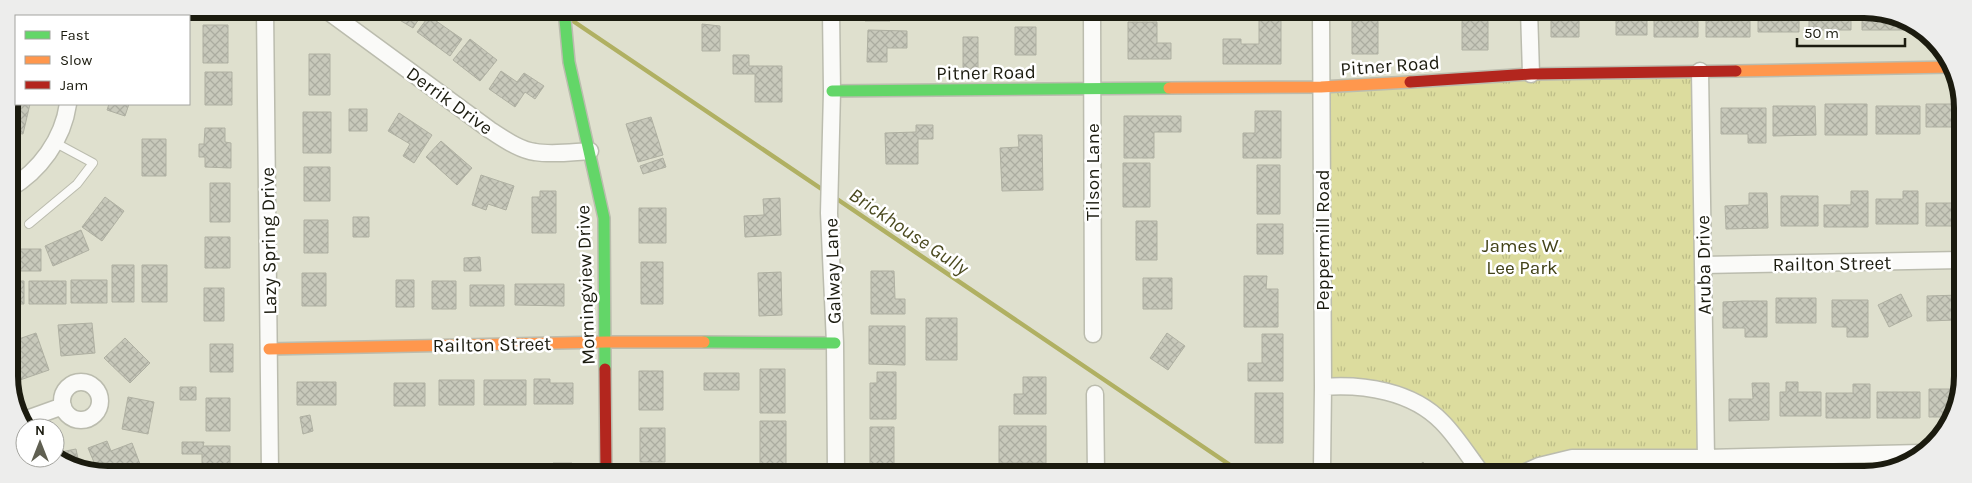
<svg xmlns="http://www.w3.org/2000/svg" width="1972" height="483" viewBox="0 0 1972 483" font-family="Karla,sans-serif">
<defs>
<pattern id="park-tufts" width="24" height="20" patternUnits="userSpaceOnUse" patternTransform="scale(1.25)"><rect width="24" height="20" fill="#dcdc9e"/><path d="M3 7l-1-3M5 7V3M7 7l1-3M15 17l-1-3M17 17v-4M19 17l1-3" fill="none" stroke="#bcbc87"/></pattern>
<pattern id="building-cross-hatch" width="8" height="8" patternUnits="userSpaceOnUse" patternTransform="scale(1.25)"><rect width="8" height="8" fill="#c8c9bb"/><path d="M0 0l8 8M0 8l8-8" fill="none" stroke="#abaca0"/></pattern>
</defs>
<rect width="100%" height="100%" fill="#dfe0ce"/>
<path fill="url(#park-tufts)" d="M1700 71 1706 458H1586L1521 474H1482L1410 400 1323 387 1321 87Z"/>
<g fill="none" stroke-linecap="round" stroke-linejoin="round">
<path stroke="#b0b062" stroke-width="4.5" d="M573 21 826 192
M834 197 1233 467 1248 473"/>
</g>
<path fill="url(#building-cross-hatch)" stroke="#afb0a2" d="M120 9H150V16H120Z
M202 9H226V14H202Z
M381 9H421L424 11 413 28Z
M643 9H663V19H643Z
M865 10H890V21H865Z
M1016 10H1037V12H1016Z
M1462 10H1488V50H1462Z
M1633 10H1647V35H1616V14H1633Z
M1679 10H1698V37H1654V13H1679Z
M1730 11H1750V37H1706V13H1730Z
M1758 11H1799V32H1758Z
M1809 11H1851V30H1809Z
M1862 11H1884L1907 23V30H1862Z
M1352 14H1378V54H1352Z
M1551 14H1579V37H1551Z
M429 16 462 39 450 56 417 32Z
M1259 16H1281V64H1223V39H1241V44H1259Z
M1128 22H1157V43H1171V59H1128Z
M702 24 720 26V51H702Z
M203 25H228V63H203Z
M1015 27H1036V55H1015Z
M868 30 907 31V48H887V62H867Z
M963 37H978V70H963Z
M470 39 497 60 480 81 453 60Z
M309 54H330V95H309Z
M733 55H749V66H782V102H755V74H733Z
M501 71 517 82 524 73 544 86 535 99 525 92 515 107 489 89Z
M205 72H232V105H205Z
M11 93 16 94V104H30L23 134 9 132V101Z
M109 104H129L125 116 107 110Z
M1825 104H1867V135H1825Z
M1926 104H1961V139H1952V127H1926Z
M1773 106H1815L1816 135 1773 136Z
M1876 106H1920V134H1876Z
M1721 108H1766V143H1748V134H1721Z
M349 109H367V131H349Z
M1255 111H1281V158H1243V133H1255Z
M303 112H331V153H303Z
M399 113 432 135 414 163 403 156 410 144 388 131Z
M1124 116H1181V132H1154V158H1124Z
M651 117 663 155 638 162 626 124Z
M916 125H933V139H918V164H886L885 133 916 132Z
M205 128H225V142L231 143V168L205 167V157H199V144H204Z
M1018 135H1042L1043 190 1002 191 1000 148 1019 147Z
M142 139H166V176H142Z
M441 141 472 168 457 185 426 157Z
M663 158 666 167 643 174 640 166Z
M1123 163H1150V207H1123Z
M1257 165H1280V214H1257Z
M304 167H330V201H304Z
M481 175 514 186 506 210 488 204 486 210 472 205Z
M210 183H230V222H210Z
M1952 189H1961V226H1926V203H1952Z
M540 191H556V233H532V197H540Z
M1851 191H1868V227H1824V205H1851Z
M1903 191H1918V224H1876V199H1903Z
M1749 193H1767L1768 228 1726 229 1725 206 1749 205Z
M1781 196H1818V226H1781Z
M105 197 124 211 102 241 82 227Z
M780 198 781 235 745 237 744 216 764 215 763 199Z
M639 208H666V243H639Z
M353 217H369V237H353Z
M304 220H328V253H304Z
M1136 221H1157V260H1136Z
M1257 224H1283V254H1257Z
M81 230 89 250 53 266 45 246Z
M205 237H230V268H205Z
M10 249H41V271H10Z
M480 257 481 271H464V258Z
M641 262H663V304H641Z
M112 265H134V302H112Z
M142 265H167V302H142Z
M871 271H894L895 299H905V314H871Z
M781 272 782 315 759 316 758 273Z
M302 273H326V306H302Z
M1244 276H1267L1266 289H1278V327H1244Z
M1143 278H1172V309H1143Z
M71 280H107V303H71Z
M396 280H414V307H396Z
M10 281H24V304H10Z
M29 281H66V304H29Z
M432 281H456V309H432Z
M515 284H564V306L515 305Z
M470 285H504V306H470Z
M204 288H224V321H204Z
M1901 294 1912 316 1889 327 1878 305Z
M1961 295V333H1957L1956 320 1927 321V296Z
M1776 298H1816V323H1776Z
M1832 300H1868V337H1847V327H1832Z
M1742 301H1767V337H1745V328H1723V302Z
M926 318H957V360H926Z
M92 323 95 353 61 356 58 325Z
M869 326H905V365L869 364Z
M36 333 49 370 20 380 10 351V342Z
M1167 333 1185 346 1168 370 1150 358Z
M1262 334H1283V381H1248V363H1262Z
M125 338 150 363 130 383 104 358Z
M210 344H233V372H210Z
M760 369H785V413H760Z
M639 371H663V410H639Z
M877 372H896V419H870V383H877Z
M704 373H739V390H704Z
M1023 377H1046V414H1014V394H1023Z
M534 379H550V383H573V404H534Z
M439 380H474V405H439Z
M484 380H526V405H484Z
M297 382H336V405H297Z
M1786 382H1798V392H1821V416H1780V392H1786Z
M394 383H425V406H394Z
M1752 383H1769V420L1729 421V399H1753Z
M1853 384H1870V418H1826V393H1853Z
M180 387H196V400H180Z
M1929 389H1961V395L1949 417H1929Z
M1877 392H1920V418H1877Z
M1255 393H1283V443H1255Z
M128 397 154 402 148 434 122 429Z
M206 398H230V431H206Z
M310 415 313 431 303 434 300 417Z
M760 421H786V464H760Z
M999 426H1046V463H999Z
M870 427H894V469H870Z
M640 428H665V462H640Z
M107 441 111 451 132 443 143 472H123L122 470 115 472H91L90 469 96 467 88 448Z
M182 442H204L203 446H230V472H202V454H182Z
M76 449 80 468 55 455V453Z
M1423 462 1432 474H1409Z
M553 463H572V473H553Z"/>
<g fill="none" stroke-linecap="round" stroke-linejoin="round">
<defs>
<path id="lane" d="M29 224 77 184 93 163 54 142"/>
<path id="street" d="M265 9 270 472
M325 9 490 130C503 138 519 150 535 152 553 155 572 152 590 151
M831 10 832 91 829 213 835 343 836 473
M1092 10 1093 334
M1321 10 1323 387 1322 469
M1529 10 1531 74
M1700 71 1706 458
M9 189C40 171 63 139 68 104
M1703 265 1961 260
M62 401a19 19 0 1 1 38 0a19 19 0 1 1-38 0Z
M1323 387C1364 384 1412 391 1442 422 1457 437 1469 457 1482 474
M1095 394 1096 473
M24 420 63 406
M1521 474 1539 466 1572 458H1706L1922 453"/>
<path id="fast" d="M564 9 569 62 604 218 605 369
M832 91 1169 88
M704 342 835 343"/>
<path id="slow" d="M1736 71 1950 67
M1169 88 1321 87 1410 82
M269 349 606 342H704"/>
<path id="jam" d="M1410 82 1531 74 1736 71
M605 369 606 473"/>
</defs>
<use href="#lane" stroke="#bbbcae" stroke-width="10"/>
<use href="#street" stroke="#bbbcae" stroke-width="19"/>
<use href="#fast" stroke="#bbbcae" stroke-width="14"/>
<use href="#slow" stroke="#bbbcae" stroke-width="14"/>
<use href="#jam" stroke="#bbbcae" stroke-width="14"/>
<use href="#lane" stroke="#fafaf8" stroke-width="8"/>
<use href="#street" stroke="#fafaf8" stroke-width="16"/>
<use href="#fast" stroke="#63d668" stroke-width="11"/>
<use href="#slow" stroke="#ff974d" stroke-width="11"/>
<use href="#jam" stroke="#b3261e" stroke-width="11"/>
</g>
<g text-anchor="middle" stroke-width="5" stroke-linejoin="round" paint-order="stroke">
<g font-size="19" fill="#1b1b0f" stroke="#fff">
<text transform="translate(1390 65) rotate(-4)" y="7">Pitner Road</text>
<text transform="translate(986 72) rotate(-1)" y="7">Pitner Road</text>
<text transform="translate(450 100) rotate(36)" y="7">Derrik Drive</text>
<text transform="translate(1092 172) rotate(-90)" y="7">Tilson Lane</text>
<text transform="translate(1322 240) rotate(-90)" y="7">Peppermill Road</text>
<text transform="translate(268 241) rotate(-91)" y="7">Lazy Spring Drive</text>
<text transform="translate(1832 263) rotate(-1)" y="7">Railton Street</text>
<text transform="translate(1703 265) rotate(-91)" y="7">Aruba Drive</text>
<text transform="translate(832 271) rotate(-92)" y="7">Galway Lane</text>
<text transform="translate(585 285) rotate(-92)" y="7">Morningview Drive</text>
<text transform="translate(492 344) rotate(-1)" y="7">Railton Street</text>
</g>
<g font-size="19" fill="#424218" stroke="#fff">
<text x="1522" y="252">James W.<tspan x="1522" dy="22">Lee Park</tspan></text>
</g>
<g font-size="20" font-style="italic" fill="#4a491f" stroke="#fff">
<text transform="translate(909 231) rotate(34)" y="7">Brickhouse Gully</text>
</g>
</g>
<path d="M0 0H1972V483H0ZM108 18H1864A90 90 0 0 1 1954 108V376A90 90 0 0 1 1864 466H108A90 90 0 0 1 18 376V108A90 90 0 0 1 108 18Z" fill="#ededec" fill-rule="evenodd"/>
<path fill="none" stroke="#1b1b0f" stroke-width="6" d="M108 18H1864A90 90 0 0 1 1954 108V376A90 90 0 0 1 1864 466H108A90 90 0 0 1 18 376V108A90 90 0 0 1 108 18Z"/>
<rect x="15" y="15" width="175" height="90" fill="#ffffff" stroke="#a4a49f"/>
<rect x="25" y="31" width="25" height="8" fill="#63d668" stroke="#a4a49f"/>
<text x="60" y="40" font-size="15" fill="#1b1b0f">Fast</text>
<rect x="25" y="56" width="25" height="8" fill="#ff974d" stroke="#a4a49f"/>
<text x="60" y="65" font-size="15" fill="#1b1b0f">Slow</text>
<rect x="25" y="81" width="25" height="8" fill="#b3261e" stroke="#a4a49f"/>
<text x="60" y="90" font-size="15" fill="#1b1b0f">Jam</text>
<g transform="translate(40 443)"><circle r="24" fill="#ffffff" stroke="#a4a49f"/>
<path d="M0-4L9 19L0 12L-9 19Z" fill="#606052"/>
<text y="-8" font-size="14" font-weight="bold" text-anchor="middle" fill="#1b1b0f">N</text>
</g>
<path d="M1797 38v8h108v-8" fill="none" stroke="#1b1b0f" stroke-width="2.5"/>
<text x="1804" y="38" font-size="15" fill="#1b1b0f" stroke="#ffffff" stroke-width="4" paint-order="stroke">50 m</text>
</svg>
